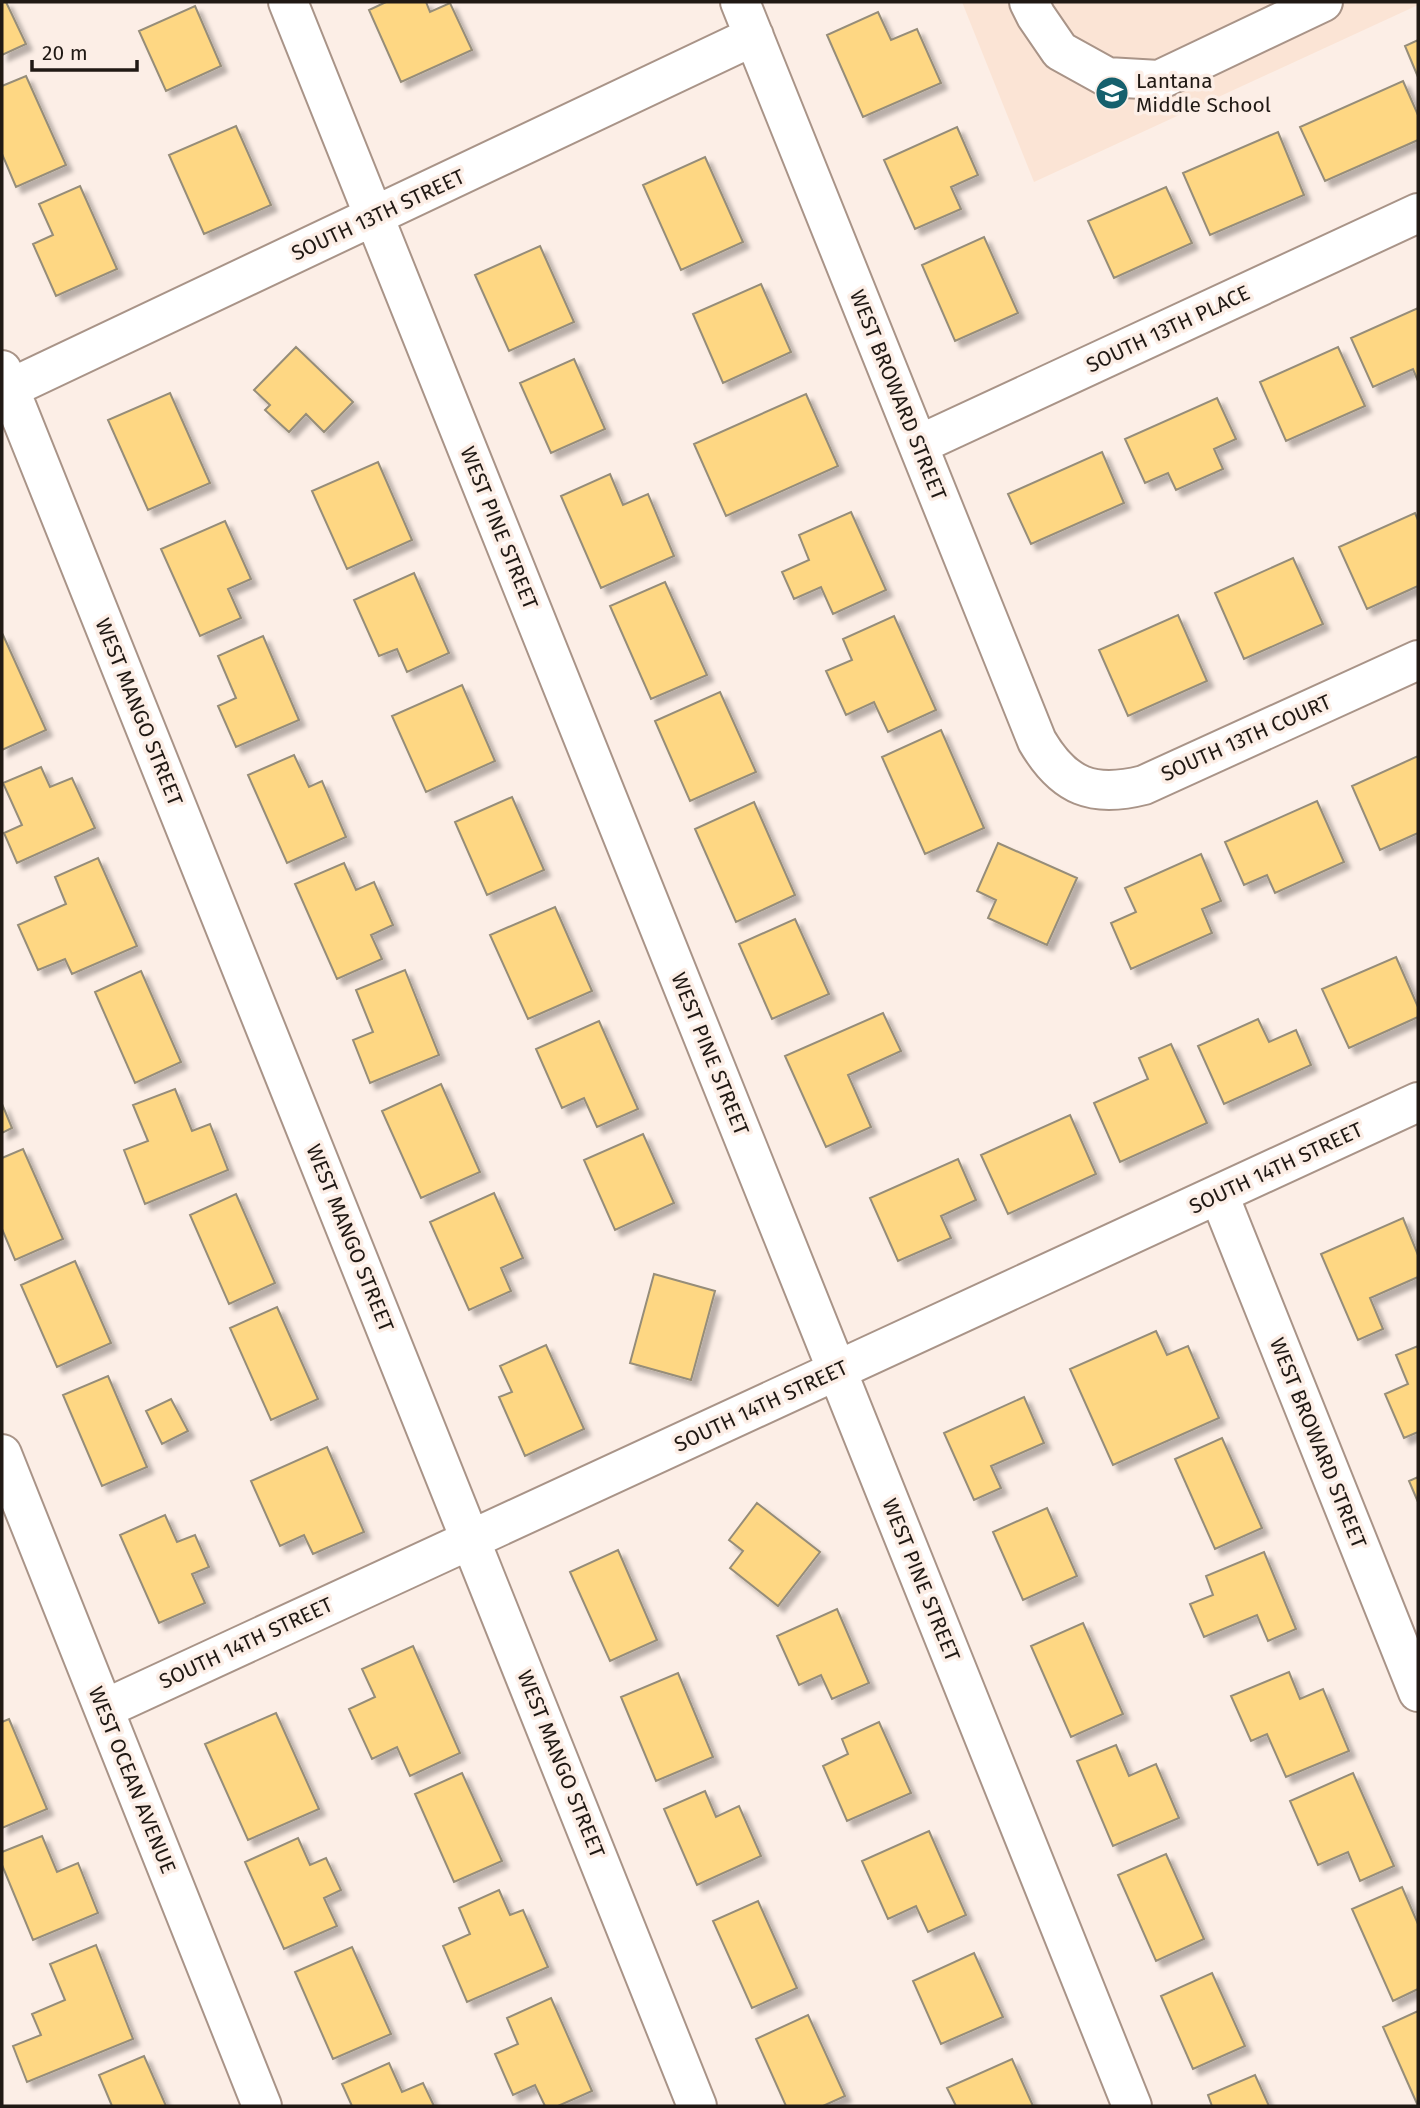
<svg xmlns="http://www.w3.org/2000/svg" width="1420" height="2108" viewBox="0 0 1420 2108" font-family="'Fira Sans',sans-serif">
<defs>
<filter id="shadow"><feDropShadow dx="6" dy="6" stdDeviation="2" flood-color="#0004"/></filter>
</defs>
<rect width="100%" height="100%" fill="#fceee6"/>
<path fill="#fbe4d5" d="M962 2H1418V5L1034 182Z"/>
<path fill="#fed783" stroke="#968d79" stroke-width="2" filter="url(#shadow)" d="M2 2H6L26 44 2 55Z
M386 2H426L430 12 450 3 472 50 401 82 369 10Z
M195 6 221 66 166 91 139 31Z
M878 12 891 40 917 29 941 83 863 117 827 35Z
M1418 40V77L1405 46Z
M26 76 66 165 16 187 2 154V86Z
M1403 81 1418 115V140L1325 181 1300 127Z
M236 126 271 205 204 234 169 155Z
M957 127 978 175 951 187 961 209 915 229 884 160Z
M1278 132 1304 195 1210 235 1183 173Z
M705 157 743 242 681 270 643 185Z
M80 186 117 269 56 296 33 244 53 235 39 204Z
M1166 187 1192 243 1114 278 1088 221Z
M984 237 1018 313 955 341 922 265Z
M540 246 574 322 509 351 475 275Z
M761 284 791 352 723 383 693 314Z
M1418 308V381L1413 369 1373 387 1351 338Z
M296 347 353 402 324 432 306 414 289 432 265 410 270 405 254 390Z
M1338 347 1365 406 1286 441 1260 382Z
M574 359 605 429 551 453 520 383Z
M170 393 210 483 148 510 108 420Z
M806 394 838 466 726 516 694 444Z
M1217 398 1236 439 1214 449 1223 469 1176 490 1168 473 1145 483 1125 439Z
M1102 452 1124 503 1031 544 1008 494Z
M378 462 412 540 347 569 312 491Z
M610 474 623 505 648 494 674 556 601 588 561 496Z
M851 512 886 590 833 614 821 587 794 599 782 572 809 560 799 535Z
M1415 513 1418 520V586L1367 609 1339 547Z
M225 521 251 579 228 589 241 618 200 636 161 549Z
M1293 558 1323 624 1244 659 1215 593Z
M414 573 449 653 407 672 397 649 379 656 354 600Z
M665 582 707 675 651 699 610 606Z
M1178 615 1207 681 1128 716 1099 650Z
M894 616 936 710 888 732 874 702 846 715 826 671 852 660 843 639Z
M3 635 46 730 2 750V636Z
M263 636 299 720 236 747 218 706 236 698 218 656Z
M462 685 495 761 426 792 392 716Z
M720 692 756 772 690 801 655 721Z
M941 730 984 828 925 854 882 757Z
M294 755 309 787 322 781 346 837 287 863 248 775Z
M1418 756V833L1380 850 1352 786Z
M41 767 50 787 72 778 95 828 17 863 4 833 22 825 3 783Z
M512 797 544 870 487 895 455 822Z
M1317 801 1344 862 1275 893 1267 875 1244 885 1225 842Z
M754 802 795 895 736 922 695 829Z
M998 843 1077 878 1047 945 988 918 996 900 977 891Z
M1201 854 1221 901 1202 909 1212 933 1131 969 1111 923 1136 912 1125 888Z
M98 858 137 946 72 974 65 959 38 970 18 925 66 904 55 877Z
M344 863 356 890 374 882 393 925 371 935 382 959 337 979 295 884Z
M555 907 592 991 528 1019 490 935Z
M795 919 829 994 772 1019 739 944Z
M1396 957 1418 1007V1017L1349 1048 1322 989Z
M405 970 439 1055 370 1083 353 1040 373 1032 356 990Z
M141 971 181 1062 135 1083 95 992Z
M883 1013 901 1051 848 1075 871 1127 826 1147 785 1056Z
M1258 1019 1269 1042 1296 1030 1311 1065 1224 1104 1198 1046Z
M599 1021 638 1109 597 1127 584 1098 562 1108 536 1049Z
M1171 1044 1207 1123 1120 1162 1094 1103 1148 1079 1139 1058Z
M441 1084 480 1172 421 1198 382 1111Z
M175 1089 192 1131 210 1124 228 1170 145 1204 124 1150 148 1141 133 1105Z
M2 1104 12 1128 2 1133Z
M1070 1115 1096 1174 1008 1214 981 1155Z
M643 1134 674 1203 615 1230 584 1160Z
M23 1149 63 1239 15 1260 2 1229V1158Z
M958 1159 976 1200 941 1216 951 1238 898 1261 870 1198Z
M494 1193 523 1258 501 1268 511 1291 469 1310 430 1222Z
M236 1194 275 1283 229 1304 190 1215Z
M1403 1218 1418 1255V1277L1370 1298 1383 1329 1358 1340 1321 1254Z
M75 1261 111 1343 57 1367 21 1285Z
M654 1274 715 1291 691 1380 630 1363Z
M277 1307 318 1399 271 1420 230 1328Z
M1156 1331 1167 1355 1188 1346 1219 1418 1113 1465 1070 1369Z
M546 1345 584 1429 525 1456 499 1397 512 1392 500 1366Z
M1418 1346V1432L1404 1438 1385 1394 1408 1384 1396 1355Z
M108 1376 147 1467 102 1486 63 1395Z
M1024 1397 1044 1443 991 1466 1001 1488 974 1500 944 1433Z
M171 1399 188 1431 162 1444 146 1411Z
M1222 1438 1262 1528 1215 1549 1175 1459Z
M327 1447 364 1532 313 1554 304 1535 280 1546 251 1481Z
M1418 1477V1502L1409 1481Z
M757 1503 820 1552 778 1606 730 1568 743 1551 729 1540Z
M1047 1508 1077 1576 1023 1600 993 1532Z
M165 1515 177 1542 195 1535 209 1567 192 1574 205 1603 159 1623 120 1535Z
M618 1550 657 1640 610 1661 570 1572Z
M1264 1552 1296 1629 1268 1641 1257 1615 1204 1637 1190 1604 1213 1595 1206 1576Z
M837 1609 869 1683 832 1699 821 1675 799 1685 777 1636Z
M1083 1623 1123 1714 1071 1737 1031 1646Z
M413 1646 460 1753 410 1776 397 1747 372 1759 349 1709 375 1697 362 1669Z
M1289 1672 1300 1699 1323 1689 1349 1751 1286 1777 1267 1734 1251 1741 1231 1696Z
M678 1673 713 1757 656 1781 621 1697Z
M276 1713 319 1809 248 1840 205 1744Z
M9 1719 47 1809 2 1828V1722Z
M879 1722 911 1793 847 1821 823 1766 848 1754 842 1739Z
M1116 1745 1129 1776 1156 1764 1179 1818 1113 1846 1077 1761Z
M462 1773 502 1861 454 1882 415 1794Z
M1353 1773 1394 1866 1360 1881 1348 1852 1318 1865 1290 1801Z
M705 1791 716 1817 739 1806 761 1856 697 1885 664 1809Z
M929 1831 966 1915 928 1932 916 1906 888 1919 862 1861Z
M42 1836 57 1872 78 1863 98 1913 33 1940 2 1865V1852Z
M298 1838 310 1865 326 1858 341 1890 324 1898 337 1926 284 1949 245 1862Z
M1166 1854 1204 1939 1156 1961 1118 1875Z
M1402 1887 1418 1924V1989L1393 2001 1352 1909Z
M499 1890 510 1915 523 1910 548 1967 467 2002 443 1946 470 1934 459 1908Z
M758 1901 797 1988 752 2008 713 1921Z
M96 1945 133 2039 27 2082 13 2046 41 2035 32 2014 65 2000 50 1964Z
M352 1947 391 2034 333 2059 295 1972Z
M974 1953 1003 2017 941 2044 913 1981Z
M1212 1973 1245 2046 1193 2069 1161 1996Z
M551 1998 592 2091 558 2106H545L535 2085 513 2095 495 2054 518 2044 507 2018Z
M1418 2011V2106L1383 2027Z
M808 2015 845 2096 823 2106H786L756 2039Z
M144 2056 166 2106H112L99 2075Z
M1012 2059 1033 2106H956L947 2088Z
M389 2063 402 2092 423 2083 434 2106H352L342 2084Z
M1255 2075 1269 2106H1212L1208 2095Z"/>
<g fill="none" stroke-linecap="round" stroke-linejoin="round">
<defs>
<path id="minor" d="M288 2 1132 2106
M740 2 1037 741C1064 787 1093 798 1144 785L1418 660
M1029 2 1036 16 1060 51 1107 77 1159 80 1323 2
M2 370 697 2106
M2 392 754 36
M918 445 1418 213
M1219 1195 1418 1692
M2 1454 262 2106
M104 1709 1418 1102"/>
</defs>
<use href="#minor" stroke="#a99488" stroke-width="42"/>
<use href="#minor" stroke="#fff" stroke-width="38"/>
</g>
<defs>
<symbol id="school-disc" viewBox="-11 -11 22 22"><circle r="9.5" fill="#15606d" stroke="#fceee6"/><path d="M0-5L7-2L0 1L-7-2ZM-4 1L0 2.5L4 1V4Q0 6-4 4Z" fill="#fff"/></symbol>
</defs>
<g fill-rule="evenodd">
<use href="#school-disc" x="1093" y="74" width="38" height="38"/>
</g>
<g text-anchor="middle" stroke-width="7" stroke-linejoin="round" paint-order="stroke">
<g font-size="21" fill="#201914" stroke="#fceee6" text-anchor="start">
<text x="1136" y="88">Lantana<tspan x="1136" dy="24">Middle School</tspan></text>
</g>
<g font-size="21" fill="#201914" stroke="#fceee6">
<text transform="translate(378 215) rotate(-25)" y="7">SOUTH 13TH STREET</text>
<text transform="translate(1168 329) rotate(-25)" y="7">SOUTH 13TH PLACE</text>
<text transform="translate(898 395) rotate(68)" y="7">WEST BROWARD STREET</text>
<text transform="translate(499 528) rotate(68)" y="7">WEST PINE STREET</text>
<text transform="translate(139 712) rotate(68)" y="7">WEST MANGO STREET</text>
<text transform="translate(1246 738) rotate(-24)" y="7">SOUTH 13TH COURT</text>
<text transform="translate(710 1054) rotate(68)" y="7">WEST PINE STREET</text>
<text transform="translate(1276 1168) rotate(-25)" y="7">SOUTH 14TH STREET</text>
<text transform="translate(350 1238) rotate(68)" y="7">WEST MANGO STREET</text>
<text transform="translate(761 1406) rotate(-25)" y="7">SOUTH 14TH STREET</text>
<text transform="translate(1318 1443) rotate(68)" y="7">WEST BROWARD STREET</text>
<text transform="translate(921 1580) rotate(68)" y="7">WEST PINE STREET</text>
<text transform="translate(246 1643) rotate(-25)" y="7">SOUTH 14TH STREET</text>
<text transform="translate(561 1764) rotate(68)" y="7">WEST MANGO STREET</text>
<text transform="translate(132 1780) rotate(68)" y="7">WEST OCEAN AVENUE</text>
</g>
</g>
<rect width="1420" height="2108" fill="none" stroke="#201914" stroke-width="7"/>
<path d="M32 60v10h105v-10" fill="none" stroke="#201914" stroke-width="3.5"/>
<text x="42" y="60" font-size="21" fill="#201914" stroke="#fceee6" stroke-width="5" paint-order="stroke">20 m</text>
</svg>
